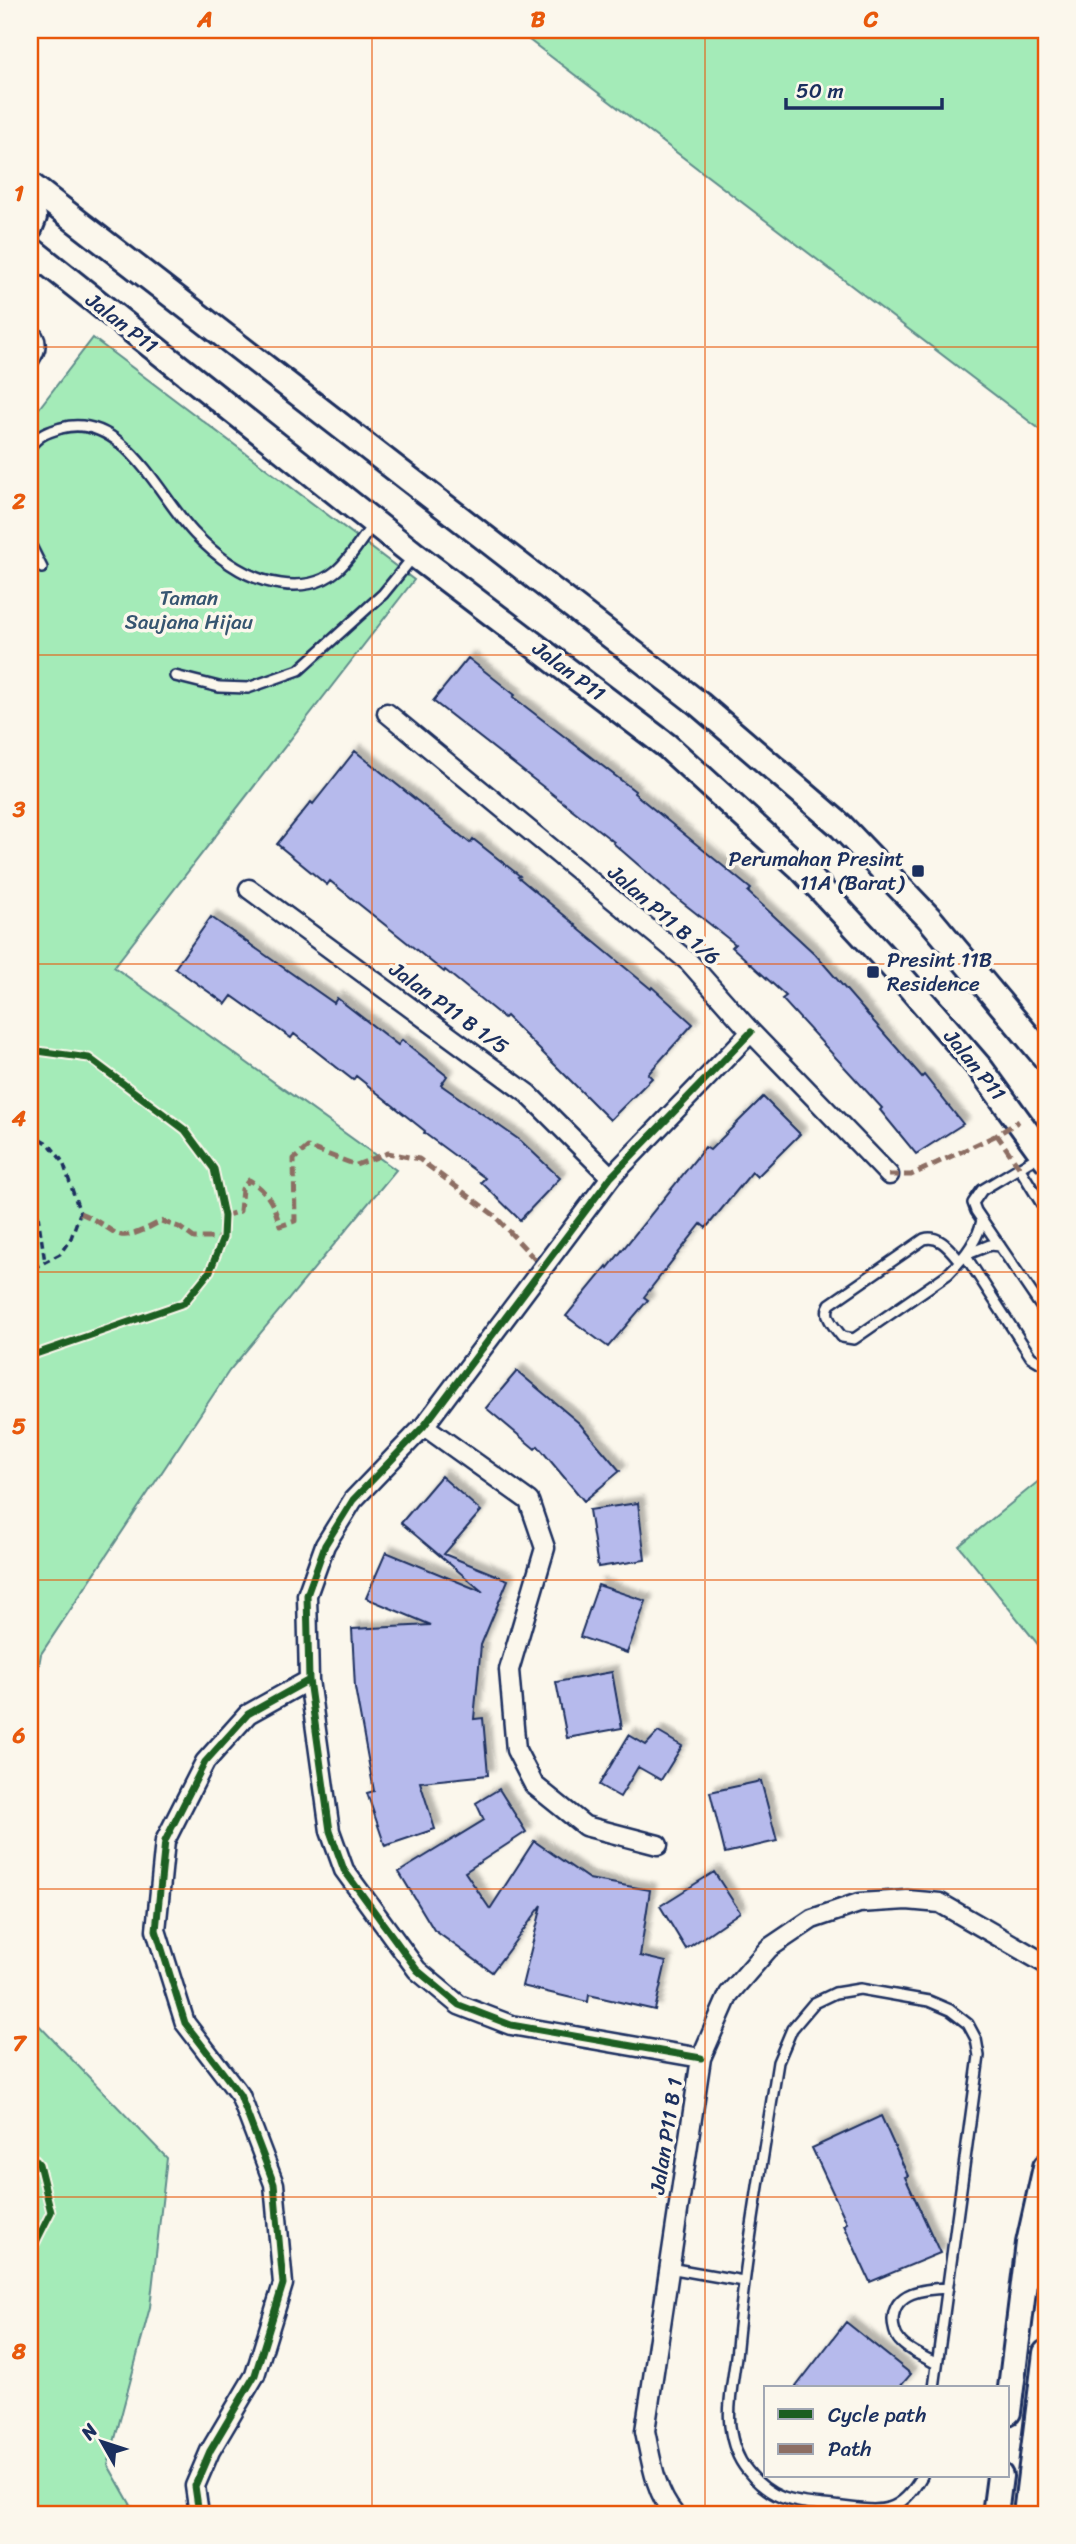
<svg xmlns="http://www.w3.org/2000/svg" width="1076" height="2544" viewBox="0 0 1076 2544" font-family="Sriracha,sans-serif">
<defs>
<filter id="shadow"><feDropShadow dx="6" dy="-6" stdDeviation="2" flood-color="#0004"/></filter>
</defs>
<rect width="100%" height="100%" fill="#fbf7ec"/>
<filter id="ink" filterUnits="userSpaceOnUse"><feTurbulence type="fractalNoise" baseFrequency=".0143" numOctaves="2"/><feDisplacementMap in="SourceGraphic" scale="14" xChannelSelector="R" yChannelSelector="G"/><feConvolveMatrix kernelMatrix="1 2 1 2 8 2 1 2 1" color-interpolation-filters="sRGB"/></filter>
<g filter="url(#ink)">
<path fill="#a4ebb8" stroke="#608d8b" stroke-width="2" d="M516 30H1046V434Z
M93 338 414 580 114 967 396 1170 229 1371 41 1654 30 1714V420Z
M1046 1475V1642L1040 1647 959 1546Z
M30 2016 167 2158 150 2307 108 2465 136 2514H30Z"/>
<path fill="#b6baec" stroke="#1b2f5e" stroke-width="2" filter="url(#shadow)" d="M468 658 515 695 513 697 635 791 634 793 751 889 748 892 815 954 922 1077 924 1075 963 1124 916 1154 880 1110 882 1108 782 999 786 996 732 947 735 944 673 895 613 843 614 842 433 701Z
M355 751 470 843 473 839 520 876 518 877 576 925 575 926 651 989 652 987 693 1024 648 1074 652 1078 610 1120 506 1016 504 1018 445 970 444 972 330 881 327 885 277 844 311 802 313 804Z
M211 917 334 1003 337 998 398 1045 402 1040 447 1076 441 1085 521 1141 560 1178 520 1220 481 1182 485 1178 424 1133 425 1131 356 1076 353 1080 294 1034 291 1038 232 996 226 1004 175 968Z
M763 1097 800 1134 757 1177 752 1172 706 1228 701 1224 644 1297 648 1300 608 1347 566 1316 607 1266 608 1268 705 1147 710 1150Z
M517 1371 579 1423 620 1471 584 1501 538 1446 535 1449 486 1408Z
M441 1476 481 1511 444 1554 508 1580 481 1645 474 1719 483 1718 488 1775 420 1782 435 1829 385 1846 367 1793 374 1791 355 1688 352 1629 431 1625 366 1598 386 1552 483 1592 401 1523Z
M638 1503 645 1560 598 1567 589 1510Z
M598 1585 646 1601 627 1653 580 1637Z
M612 1672 622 1728 567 1738 556 1682Z
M658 1732 682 1746 661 1780 638 1767 620 1797 599 1785 629 1735 646 1745Z
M761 1781 777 1841 725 1853 710 1792Z
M499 1789 526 1832 465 1872 490 1909 534 1841 589 1879 650 1890 640 1956 666 1962 655 2010 589 1995 588 2002 522 1986 542 1905 492 1972 434 1930 399 1872 484 1820 476 1803Z
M714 1872 740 1912 686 1949 660 1906Z
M881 2116 908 2176 905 2177 940 2253 870 2282 844 2225 847 2223 812 2148Z
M846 2322 911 2374 899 2388H795Z"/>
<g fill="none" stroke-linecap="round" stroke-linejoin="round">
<defs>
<path id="lane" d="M30 326C45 339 42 352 30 366
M30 446C41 434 45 433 61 428 124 411 159 497 195 534 218 558 248 580 281 584 300 587 321 584 336 571 350 560 361 539 373 525
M30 544 42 568
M175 676 219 687 248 688 299 670 383 594 414 556
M1042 1154 982 1190 973 1203 976 1211 1046 1314
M1019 1167 1046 1211
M965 1255 1031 1357 1041 1363 1046 1360
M965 1255 990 1245 1000 1246
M960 1261C951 1251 940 1234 924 1239L830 1304C822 1316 835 1327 842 1337L854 1339 948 1274C963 1259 978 1241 982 1220
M669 2268 743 2281
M937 2364C927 2358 908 2351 900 2341 895 2336 893 2326 893 2320 894 2291 924 2289 948 2288
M922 2476C900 2515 882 2512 842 2507 801 2502 775 2506 747 2470 737 2458 732 2442 730 2426 727 2403 735 2371 737 2347 746 2251 763 2157 778 2062L792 2029 814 2003 835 1993 860 1989 929 2001 950 2010 968 2024 976 2039 979 2056 934 2388"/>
<path id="street" d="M387 713 689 962 751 1032 889 1175
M249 889 528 1094 611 1177
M424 1426 529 1501 545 1548 509 1670 516 1750 534 1785 585 1826 658 1845
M701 2058 511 2025 459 2005 417 1970 344 1870 330 1831 309 1680 307 1595 325 1545 353 1500 424 1426 611 1177 751 1032
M199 2514 195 2486 210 2451 255 2375 283 2284 274 2184 240 2095 185 2023 156 1930 165 1841 205 1762 248 1714 309 1680
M674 2514C655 2492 651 2459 645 2431L701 2058 729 1994 769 1948 812 1919 859 1903 907 1900 940 1903 1046 1964"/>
<path id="secondary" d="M30 185 699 704 841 826 929 918 1046 1058
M30 203 34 217 30 227
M30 249 415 555 667 746 801 868 890 964 980 1068 1046 1159
M1008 2412 1029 2243 1046 2167
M995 2514 1000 2476
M1026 2514 1046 2353"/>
</defs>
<use href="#lane" stroke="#1b2f5e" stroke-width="14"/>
<use href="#street" stroke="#1b2f5e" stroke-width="23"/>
<use href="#secondary" stroke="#1b2f5e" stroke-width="30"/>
<path stroke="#1b2f5e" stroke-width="3.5" stroke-dasharray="7 5" stroke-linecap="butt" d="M30 1133 49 1144 63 1162 80 1213 71 1238 60 1254 30 1270
M30 1206 38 1216 45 1262"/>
<use href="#lane" stroke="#fbf7ec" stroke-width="9"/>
<use href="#street" stroke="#fbf7ec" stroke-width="18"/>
<use href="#secondary" stroke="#fbf7ec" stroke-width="24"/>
<path stroke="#8d6e63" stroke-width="5" stroke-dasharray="10 5" stroke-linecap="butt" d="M1019 1167 997 1135 1019 1121
M889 1175H911L997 1135
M80 1213C122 1230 111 1249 161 1221L179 1227 194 1238H223
M224 1216 240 1211 242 1189 249 1180C268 1191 274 1205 280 1226L295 1221 294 1159 308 1147 356 1165 388 1153 419 1159 494 1215 543 1268"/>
<defs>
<path id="cycleway" d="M30 1050 89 1058 185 1130 214 1169 224 1216 223 1238 210 1271 184 1303 30 1356
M701 2058 511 2025 459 2005 417 1970 344 1870 330 1831 309 1680 307 1595 325 1545 353 1500 424 1426 611 1177 751 1032
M30 2154 39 2164 51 2212 30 2254
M199 2514 195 2486 210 2451 255 2375 283 2284 274 2184 240 2095 185 2023 156 1930 165 1841 205 1762 248 1714 309 1680"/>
</defs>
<use href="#cycleway" stroke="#fbf7ec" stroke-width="11"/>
<use href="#cycleway" stroke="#1b5e20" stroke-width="7"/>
</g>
</g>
<path fill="none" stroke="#e8590c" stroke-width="2" stroke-opacity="0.55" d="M372 30V2514M705 30V2514M30 347H1046M30 655H1046M30 964H1046M30 1272H1046M30 1580H1046M30 1889H1046M30 2197H1046"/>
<g fill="#1b2f5e" stroke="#fbf7ec" stroke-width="2.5">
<rect x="911" y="864" width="14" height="14" rx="3.5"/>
<rect x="866" y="965" width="14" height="14" rx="3.5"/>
</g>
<g text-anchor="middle" stroke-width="7" stroke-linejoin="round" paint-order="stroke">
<g font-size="21" fill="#1b2f5e" stroke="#fbf7ec">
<text transform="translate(122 323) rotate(38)" y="7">Jalan P11</text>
<text transform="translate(569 671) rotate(37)" y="7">Jalan P11</text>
<text transform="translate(664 915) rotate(41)" y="7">Jalan P11 B 1/6</text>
<text transform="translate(449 1008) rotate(36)" y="7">Jalan P11 B 1/5</text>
<text transform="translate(975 1065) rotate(51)" y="7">Jalan P11</text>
<text transform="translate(666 2136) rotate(-81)" y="7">Jalan P11 B 1</text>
</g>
<g font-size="21" fill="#365570" stroke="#fbf7ec">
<text x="189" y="605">Taman<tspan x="189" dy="24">Saujana Hijau</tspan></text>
</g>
<g font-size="21" fill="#1b2f5e" stroke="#fbf7ec" text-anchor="end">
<text x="904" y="866">Perumahan Presint<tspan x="904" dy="24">11A (Barat)</tspan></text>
<text x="887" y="967" text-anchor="start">Presint 11B<tspan x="887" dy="24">Residence</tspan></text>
</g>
</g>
<rect width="1076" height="2544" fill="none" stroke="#fbf7ec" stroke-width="77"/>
<rect x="764" y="2386" width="245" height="91" fill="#fbf7ec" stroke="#a1a7b3" stroke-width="2"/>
<rect x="778" y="2409" width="35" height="10" fill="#1b5e20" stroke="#a1a7b3" stroke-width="2"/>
<text x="828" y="2422" font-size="21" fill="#1b2f5e">Cycle path</text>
<rect x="778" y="2444" width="35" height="10" fill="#8d6e63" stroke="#a1a7b3" stroke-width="2"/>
<text x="828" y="2456" font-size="21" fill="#1b2f5e">Path</text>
<g transform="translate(102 2442) rotate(309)" stroke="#fbf7ec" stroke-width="5" paint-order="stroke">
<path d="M0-5L12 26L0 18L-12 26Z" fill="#1b2f5e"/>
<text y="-10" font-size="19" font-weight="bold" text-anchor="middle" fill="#1b2f5e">N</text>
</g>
<path d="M786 98v10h156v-10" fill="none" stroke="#1b2f5e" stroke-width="3.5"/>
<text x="796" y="98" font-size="21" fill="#1b2f5e" stroke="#fbf7ec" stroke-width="5" paint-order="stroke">50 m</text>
<rect x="38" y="38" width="1000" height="2468" fill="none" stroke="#e8590c" stroke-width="2.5"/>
<g font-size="23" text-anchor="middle" font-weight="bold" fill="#e8590c">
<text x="205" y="27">A</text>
<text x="538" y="27">B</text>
<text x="871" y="27">C</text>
<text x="19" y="201">1</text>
<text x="19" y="509">2</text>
<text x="19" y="817">3</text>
<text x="19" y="1126">4</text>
<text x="19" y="1434">5</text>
<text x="19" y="1743">6</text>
<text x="19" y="2051">7</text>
<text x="19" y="2359">8</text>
</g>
</svg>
